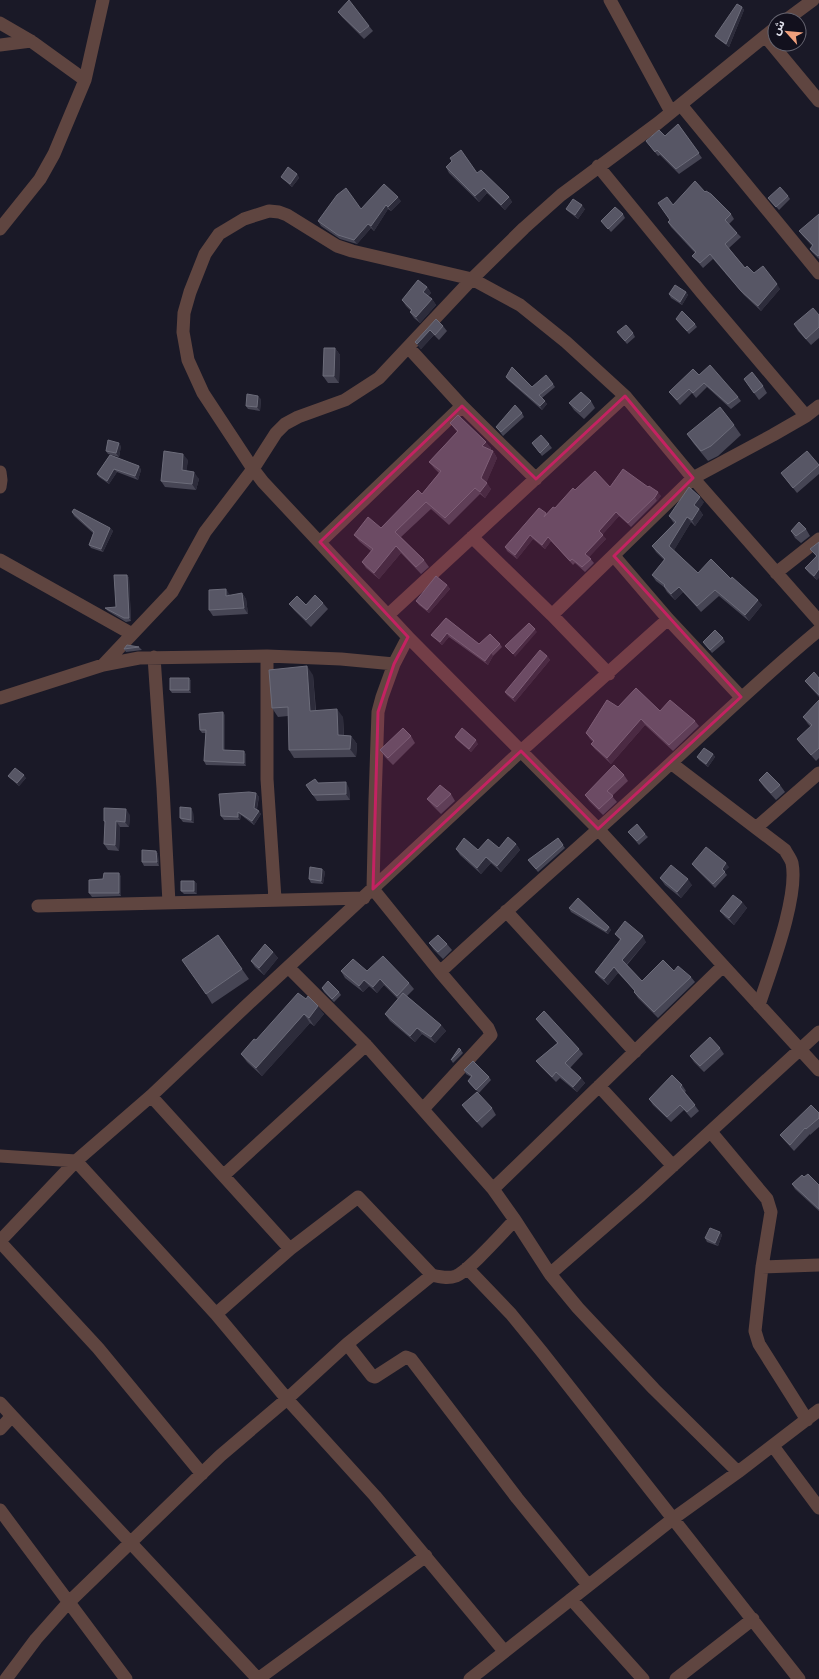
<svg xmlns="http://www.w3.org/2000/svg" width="819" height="1679" viewBox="0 0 819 1679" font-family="Montserrat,'Noto Sans Arabic',sans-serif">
<rect width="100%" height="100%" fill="#1a1927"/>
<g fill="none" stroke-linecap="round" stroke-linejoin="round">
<path stroke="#5f4540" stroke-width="13" d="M610 0 671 112
M786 20 813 0
M0 23 31 41 85 80
M765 36 819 101
M0 45 31 41
M681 105 819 273
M598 166 701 292 806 416
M0 229 40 179 54 154 85 80 103 0
M408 347 462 406
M0 472 1 480 0 487
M472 537 552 615 609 674
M320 542 462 406 536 479
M614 556 668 619 741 697
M0 560 132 634
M776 573 819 539
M388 615 625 396
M552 615 693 478 773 435 806 416 819 406
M819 621 693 478 625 396 566 342 520 305 472 279 352 251 337 246 287 215 279 212 269 211 244 219 219 234 205 254 190 292 184 313 183 332 188 360 203 393 253 469 263 482 408 637 598 829 819 1070
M408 637 394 664 382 697 378 712 375 800 373 889 440 972 488 1028 491 1035 423 1109
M267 656V779L275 899
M154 657 163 788 169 903
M103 665 172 592 205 532 253 469 276 433 285 424 298 417 345 400 379 378 472 279 524 228 561 195 658 123 775 28
M0 698 103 665 139 658 267 656 341 659 394 664
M671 763 785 850C787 854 791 859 792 863 799 897 770 971 759 1005
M757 827 819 773
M38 906 364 898
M506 911 635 1052
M288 967 366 1045 493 1189 515 1220 550 1274 578 1308 654 1389 738 1472
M440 972C516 901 595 834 671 763 720 718 768 672 819 630
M599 1086 673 1166
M151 1096 290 1249
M711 1132 767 1199 771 1212 762 1267 755 1331 759 1344 807 1420
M0 1156 76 1161 216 1314 287 1399 375 1496 504 1651
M224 1175 366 1045
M493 1189 723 966
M0 1241 76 1161 151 1096 246 1006 521 751 668 619
M0 1242 98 1348 202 1474
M762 1267 819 1265
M467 1268 511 1314 542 1352 799 1679
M550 1274 641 1195 819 1032
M216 1314 290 1249 358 1197 432 1275
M347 1344 372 1376 375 1377 406 1357 411 1359 517 1498 588 1585
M0 1403 12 1416 0 1429
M12 1416 258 1679
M773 1446 819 1508
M0 1510 126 1679
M571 1599 643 1679
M6 1679 36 1639 68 1603 220 1456 287 1399 347 1344 432 1275C440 1277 448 1279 456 1276 470 1270 503 1232 515 1220
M258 1679 426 1556
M470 1679 674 1518 738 1472 819 1410
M676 1679 753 1619"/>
</g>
<path fill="#464554" d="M742 7 744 10 729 47 718 39 715 36Z
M338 12 369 26 373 31 364 39 342 17Z
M678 124 702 158 679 174 660 155 658 156 646 141 665 136Z
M446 167 477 173 509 197 512 202 505 210 487 193 479 202 449 173Z
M297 174 299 178 292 187 284 180 281 177Z
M705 192 731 214 734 219 729 224 737 233 741 237 729 248 745 268 780 289 761 311 744 295 713 259 703 268 696 260 692 256 695 253 671 227 668 222 670 220 673 205Z
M788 196 790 199 779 210 768 198Z
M401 201 391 211 388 209 374 231 371 228 357 244 340 239 321 226 318 221 361 209Z
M566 209H585L578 219 569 212Z
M623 214 625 218 611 232 601 221Z
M819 214V259L812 252 810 249 812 246 802 235 799 231Z
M427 287 431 293 428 296 432 299 436 305 420 323 414 318 410 312 411 311 406 306 402 300Z
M686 292 688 295 682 305 671 298 669 294Z
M819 315V338L811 345 798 331 794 324Z
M436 319 443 326 447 331 439 340 434 335 421 349 415 342Z
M676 319 695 324 697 327 689 334Z
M617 332 633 333 635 337 627 344Z
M335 348 340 355 339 383H328L323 376Z
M699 375 738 397 741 401 731 409 707 387 696 398 692 393 680 405 673 397 669 392Z
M506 377 532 387 553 384 555 387 542 398 547 404 542 410 508 380Z
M744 379 763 386 767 393 759 400Z
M261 399 260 411 248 409 246 406Z
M591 401 595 408 584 419 574 410 569 403Z
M522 413 524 417 503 436 496 427Z
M450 423 491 448 490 450 493 451 497 458 486 483 491 489 485 498 480 494 449 525 431 509 401 537 424 560 429 567 421 574 401 553 379 579 366 568 362 562 371 551 359 541 354 535 381 528 422 494 439 473 434 468 429 462 457 432Z
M734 425 741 435 718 456 708 461 694 444 687 434Z
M532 443 549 444 552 448 542 456Z
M121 446 119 457 108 454 106 451Z
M110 455 139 466 141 470 138 480 117 472 109 484 99 477 97 474Z
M188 460 186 471 199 479 196 490 165 487 161 481Z
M819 465V474L797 493 781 473Z
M610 487H648L661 496 657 501 631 527 619 516 602 535 606 539 589 557 594 563 585 572 575 563 573 565 551 541 545 549 533 539 517 559 507 551 505 547 546 513 547 514 555 508 575 490Z
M704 502 699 509 703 515 695 526 691 522 674 550 698 573 731 579 762 605 749 621 719 596 701 612 683 592 675 600 667 592 664 587 656 581 652 575 664 560 656 552 652 546 674 523 673 522 669 516Z
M72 512 110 528 113 531 103 552 91 548 89 545 93 533 74 516Z
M806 529 810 536 801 543 795 538 791 531Z
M819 542 817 580 809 573 805 568 816 556 810 549Z
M127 575 129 578 131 621 126 622 108 611 105 608 116 607Z
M447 585 450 589 429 613 419 605 416 601Z
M242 593 246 599 248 614 213 616 209 610Z
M323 603 328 609 311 627 294 610 289 604 306 605Z
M446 618 479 644H500L502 647 493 656 488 665 449 637 442 645 434 638 431 635Z
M723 638 725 642 712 653 703 642Z
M139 647 142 650 126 652 124 649Z
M547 656 550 660 515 702 507 695 505 692Z
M313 675 316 710 343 717 344 735 351 736 357 744 356 757 294 758 289 750 288 716 278 717 272 708Z
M189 678 191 681V693H172L170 690Z
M819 678V697L809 686 805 681Z
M819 700V758L816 761 802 745 797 739 811 727 808 724 803 717Z
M618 707 660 711 695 721 699 726 673 751 645 725 611 764 595 749 591 744 593 742 590 739 586 733Z
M225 715V750L244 751 246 755V766L206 765 204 761 206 733H202L200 730Z
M411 736 415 743 393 765 385 757 380 750Z
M455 737 478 744 471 752 457 740Z
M713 754 715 757 708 767 699 760 697 757Z
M624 775 628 781 612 796 617 802 603 815 589 801 585 795Z
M8 776 26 778 19 786 11 779Z
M759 780 780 785 785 792 776 800 764 787Z
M318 783 349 788 350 800 317 801 306 785Z
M256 793 259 797 257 809 261 814 254 825 241 815 240 820H224L221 816Z
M451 794 455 801 441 814 432 805 427 799Z
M193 812 194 823 183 822 180 818Z
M130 815 129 827H120L119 851 108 850 104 844 105 823 104 821Z
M628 832 645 834 648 837 639 845Z
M558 838 565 848 538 872 528 860Z
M516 844 520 850 501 872 491 863 481 874 460 855 456 849 478 850 499 848Z
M156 851 158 854 159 866H144L142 862Z
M692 864 729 867 724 871 727 875 715 888 695 868Z
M322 869 325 872 323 884 311 883 309 879Z
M119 873 121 877V896L92 897 89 893 103 879Z
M660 878 692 885 681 898 665 885Z
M194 881 197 884V894H184L181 891Z
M742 902 747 908 734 925 725 917 720 911Z
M569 908 609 927 611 930 608 934 571 912Z
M615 934 646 942 627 965 642 981 674 971 691 977 695 982 658 1018 638 998 634 992 635 991 618 973 608 985 599 977 595 972 620 940Z
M218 935 249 979 212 1004 206 994Z
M429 943 447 944 452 950 443 959 434 950Z
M273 952 278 958 264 975 255 967 251 961Z
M341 971H367L409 983 414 989 407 996 441 1025 446 1031 435 1043 422 1034 415 1042 390 1021 385 1014 398 999 384 985 377 993 369 986 363 992 345 978Z
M322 988 339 992 341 995 334 1002 324 992Z
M306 999 324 1014 314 1026 310 1023 262 1076 247 1062 241 1054Z
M536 1019 579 1049 583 1054 570 1068 581 1078 585 1083 577 1092 560 1078 556 1082 540 1066 536 1061 557 1043 540 1024Z
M720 1048 724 1054 704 1072 694 1062 690 1056Z
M461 1050 463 1053 453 1063 451 1060Z
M464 1070 489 1077 491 1080 479 1093 470 1084 468 1081 471 1077 466 1074Z
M682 1085 686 1091 685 1092 699 1111 691 1118 684 1110 671 1122 653 1105 649 1099Z
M462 1105 492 1108 496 1115 482 1128 467 1112Z
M819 1113V1127L810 1135V1134L794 1151 784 1140 780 1135Z
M804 1177 819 1185V1211L795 1189 792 1184Z
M720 1232 722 1235 718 1246 707 1242 705 1238Z"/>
<path fill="#2d2c3b" d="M742 7 744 10 729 47 726 44Z
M297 174 299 178 292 187 290 184Z
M484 188 487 193 479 202 475 196Z
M398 197 401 201 391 211 388 207Z
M509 197 512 202 505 210 501 205Z
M386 205 388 209 374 231 371 226Z
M582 205 585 209 578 219 575 215Z
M368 224 371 228 357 244 354 240Z
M777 284 780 289 761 311 758 306Z
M427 287 431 293 427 298 423 292Z
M686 292 688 295 682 305 680 302Z
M432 299 436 305 420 323 416 317Z
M430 330 434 335 421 349 417 344Z
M335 348 340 355 339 383 334 376Z
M258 396 261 399 260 411 257 407Z
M545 401 547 404 542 410 540 406Z
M486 442 491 448 486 453 482 446Z
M119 443 121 446 119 457 116 453Z
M493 451 497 458 486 484 487 483 491 489 485 498 480 492 481 478Z
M183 454 188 460 186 476 182 470Z
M139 466 141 470 138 480 135 476Z
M114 469 117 472 109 484 107 481Z
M194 472 199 479 196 490 192 484Z
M658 492 661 496 657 501 655 497Z
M700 497 704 502 698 511 694 505Z
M699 509 703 515 695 526 692 520Z
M616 512 619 516 602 535 599 531Z
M687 517 691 522 673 552 669 546Z
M110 528 113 531 103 552 101 549Z
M530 535 533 539 517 559 515 555Z
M603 535 606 539 588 558 585 554Z
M548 537 551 541 545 549 542 545Z
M396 546 401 553 379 579 374 573Z
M819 569V578L817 580 814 576Z
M127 575 129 578 131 621 129 618Z
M447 585 450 589 429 613 427 610Z
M679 587 683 592 675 600 671 594Z
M226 589 230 595 226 596Z
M242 593 246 599 248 614 244 608Z
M758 600 762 605 749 621 745 615Z
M535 629 537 632 515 657 513 654Z
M447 633 449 637 442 645 440 642Z
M491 653 493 656 488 665 485 661Z
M547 656 550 660 515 702 513 698Z
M307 666 313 675 316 719 310 711Z
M189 678 191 681V693L189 690Z
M337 709 343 717 344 743 338 735Z
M223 712 225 715V754L223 750Z
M641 719 645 725 611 764 607 758Z
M351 736 357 744 356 757 350 749Z
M476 740 478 744 471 752 469 749Z
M244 751 246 755V766L244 763Z
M713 754 715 757 708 767 706 764Z
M24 775 26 778 19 786 17 783Z
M346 782 349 788 350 800 346 794Z
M256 793 259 797 256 811 254 808Z
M191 808 193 812 194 823 191 820Z
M126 809 130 815 129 827 125 822Z
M259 811 261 814 254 825 252 821Z
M238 812 241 815 240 820 238 817Z
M116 821 120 827 119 851 115 845Z
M516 844 520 850 501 872 497 866Z
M156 851 158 854 159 866 157 862Z
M486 857 491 863 481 874 477 868Z
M726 863 729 867 724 872 722 869Z
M322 869 325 872 323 884 321 881Z
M119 873 121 877V896L119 893Z
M688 879 692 885 681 898 677 892Z
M194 881 197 884V894L194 891Z
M742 902 747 908 734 925 729 918Z
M609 927 611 930 608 934 606 931Z
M643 936 646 942 626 965 622 960Z
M273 952 278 958 264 975 259 968Z
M614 967 618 973 608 985 604 979Z
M380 979 384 985 377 993 373 987Z
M364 980 369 986 363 992 359 986Z
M318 1006 324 1014 314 1026 309 1018Z
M304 1014 310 1023 262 1076 256 1068Z
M441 1025 446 1031 435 1043 431 1037Z
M417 1028 422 1034 415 1042 410 1036Z
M581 1078 585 1083 577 1092 573 1087Z
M720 1232 722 1235 718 1246 715 1243Z"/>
<path fill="#575665" stroke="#6c6c7a" d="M349 0 369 26 360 33 338 12Z
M737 4 742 7 726 44 715 36Z
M678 124 699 153 676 169 657 150 655 152 646 141 659 130 665 136Z
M461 150 477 173 481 170 509 197 501 205 484 188 475 196 446 167 452 161 450 158Z
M288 167 297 174 290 184 281 177Z
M695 181 705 192 706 191 711 194 731 214 725 220 737 233 725 244 745 268 747 266 754 273 763 266 777 284 758 306 741 291 710 254 700 263 692 256 696 252 668 222 670 220 658 203 667 197 673 205Z
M384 184 398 197 388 207 386 205 371 226 368 224 354 240 338 235 318 221 337 195 346 188 361 209Z
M780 187 788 196 776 207 768 198Z
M573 199 582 205 575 215 566 209Z
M615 207 623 214 608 229 601 221Z
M819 214V255L818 256 810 249 813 245 799 231Z
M418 280 427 287 423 292 432 299 416 317 410 312 412 310 402 300Z
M675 285 686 292 680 302 669 294Z
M813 308 819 315V327L806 339 794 324Z
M682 311 695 324 687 331 676 319Z
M436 319 443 326 435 335 430 330 417 344 415 342Z
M626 325 633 333 625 341 617 332Z
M324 348H335L334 376H323Z
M710 365 738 397 728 404 704 383 693 393 689 389 677 400 669 392 693 369 699 375Z
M512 367 532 387 546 375 553 384 539 395 545 401 540 406 506 377Z
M752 372 763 386 754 393 744 379Z
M581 392 591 401 580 412 569 403Z
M247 394 258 396 257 407 246 406Z
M515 405 522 413 501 432 496 427Z
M720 407 734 425 711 446 701 451 687 434Z
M458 415 486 442 482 446 493 451 481 478 487 483 480 492 475 488 445 518 426 502 395 532 424 560 416 567 396 546 374 573 362 562 373 549 354 535 368 517 381 528 418 490 422 494 441 471 429 462 458 431 450 423Z
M541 435 549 444 540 453 532 443Z
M108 440 119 443 116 453 106 451Z
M164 451 183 454 182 470 194 472 192 484 161 481Z
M807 451 819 465 793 488 781 473Z
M110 455 139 466 135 476 114 469 107 481 97 474Z
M623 469 648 487 649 486 658 492 655 497 628 523 616 512 599 531 603 535 585 554 591 559 582 567 572 559 570 561 548 537 542 545 530 535 515 555 505 547 539 508 546 513 544 517 553 507 555 508 573 488 575 490 595 471 610 487Z
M689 487 700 497 694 505 699 509 692 520 687 517 669 546 698 573 711 559 731 579 732 577 758 600 745 615 715 590 697 606 679 587 671 594 664 586 665 585 652 575 665 559 652 546 676 522 669 516Z
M74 509 110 528 101 549 89 545 94 532 72 512Z
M799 522 806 529 796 536 791 531Z
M819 542V569L814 576 805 568 817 556 810 549Z
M114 575H127L129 618H124L105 608 116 607Z
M436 576 447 585 427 610 416 601Z
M226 589V596L242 593 244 608 209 610V590Z
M315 595 323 603 306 620 289 604 297 596 306 605Z
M446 618 479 644 490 634 500 644 491 653 485 661 447 633 440 642 431 635Z
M529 623 535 629 513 654 505 646Z
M715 630 723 638 710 650 703 642Z
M127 645 139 647 124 649Z
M540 650 547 656 513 698 505 692Z
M307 666 310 711 337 709 338 735 351 736 350 749 289 750 288 707 272 708 269 670Z
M814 672 819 678V695L805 681Z
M170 678H189V690H170Z
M636 688 660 711 670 700 695 721 669 745 641 719 607 758 591 744 594 741 586 733 607 700 618 707Z
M819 700V748L811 755 797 739 812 725 803 717Z
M223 712V750L244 751V763L204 761 206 730H200L199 714Z
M403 728 411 736 388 758 380 750Z
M462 728 476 740 469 749 455 737Z
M704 748 713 754 706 764 697 757Z
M614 765 624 775 607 791 613 796 599 809 585 795Z
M15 768 24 775 17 783 8 776Z
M767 772 780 785 771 793 759 780Z
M315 779 318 783 346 782V794L313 795 306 785Z
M440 785 451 794 437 807 427 799Z
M249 792 256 793 254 808 259 811 252 821 238 812V817L221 816 219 794Z
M180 807 191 808V820L180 818Z
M104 808 126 809 125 822 116 821 115 845 104 844 105 821H104Z
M637 824 645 834 637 841 628 832Z
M508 837 516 844 497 866 486 857 477 868 456 849 464 838 478 850 488 839 499 848Z
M558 838 563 845 536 869 528 860Z
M706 847 726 863 722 869 725 872 713 884 692 864Z
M142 850 156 851 157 862H142Z
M671 865 688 879 677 892 660 878Z
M310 867 322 869 321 881 309 879Z
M104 873H119V893H89V880L103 879Z
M181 881H194V891H181Z
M733 895 742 902 729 918 720 911Z
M578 898 609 927 606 931 569 908Z
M625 921 643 936 622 960 642 981 663 960 674 971 678 966 691 977 654 1012 634 992 635 991 614 967 604 979 595 972 621 939 615 934Z
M218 935 242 969 206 994 182 960Z
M438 935 447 944 438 952 429 943Z
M265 944 273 952 259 968 251 961Z
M383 956 409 983 397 996 380 979 373 987 364 980 359 986 341 971 353 959 367 971Z
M328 981 339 992 332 999 322 988Z
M298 993 306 999 308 996 318 1006 309 1018 304 1014 256 1068 241 1054 254 1039 256 1040Z
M403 993 441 1025 431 1037 417 1028 410 1036 385 1014Z
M544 1011 579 1049 565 1063 581 1078 573 1087 556 1072 552 1077 536 1061 558 1043 536 1019Z
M710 1037 720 1048 700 1066 690 1056Z
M459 1048 461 1050 451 1060Z
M473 1061 489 1077 476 1090 468 1081 472 1076 464 1070Z
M672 1075 682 1085 680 1087 695 1105 687 1112 680 1105 667 1117 649 1099Z
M477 1092 492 1108 477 1122 462 1105Z
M811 1105 819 1113V1118L806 1129 805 1128 790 1145 780 1135Z
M808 1174 819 1185V1209L792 1184 802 1175 804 1177Z
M710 1228 720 1232 715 1243 705 1238Z"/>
<path fill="#c42262" fill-opacity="0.2" stroke="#c42262" stroke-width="3" stroke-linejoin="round" d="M625 396 693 478 614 556 741 697 598 829 521 751 373 889 378 712 394 664 408 637 320 542 462 406 536 479Z"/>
<g transform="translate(787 32) rotate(297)"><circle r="19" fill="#12101d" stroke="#656470"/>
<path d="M0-3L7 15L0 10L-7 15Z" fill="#f1a17d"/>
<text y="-6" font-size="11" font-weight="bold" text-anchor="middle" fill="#e2e2ec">ش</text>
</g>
</svg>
